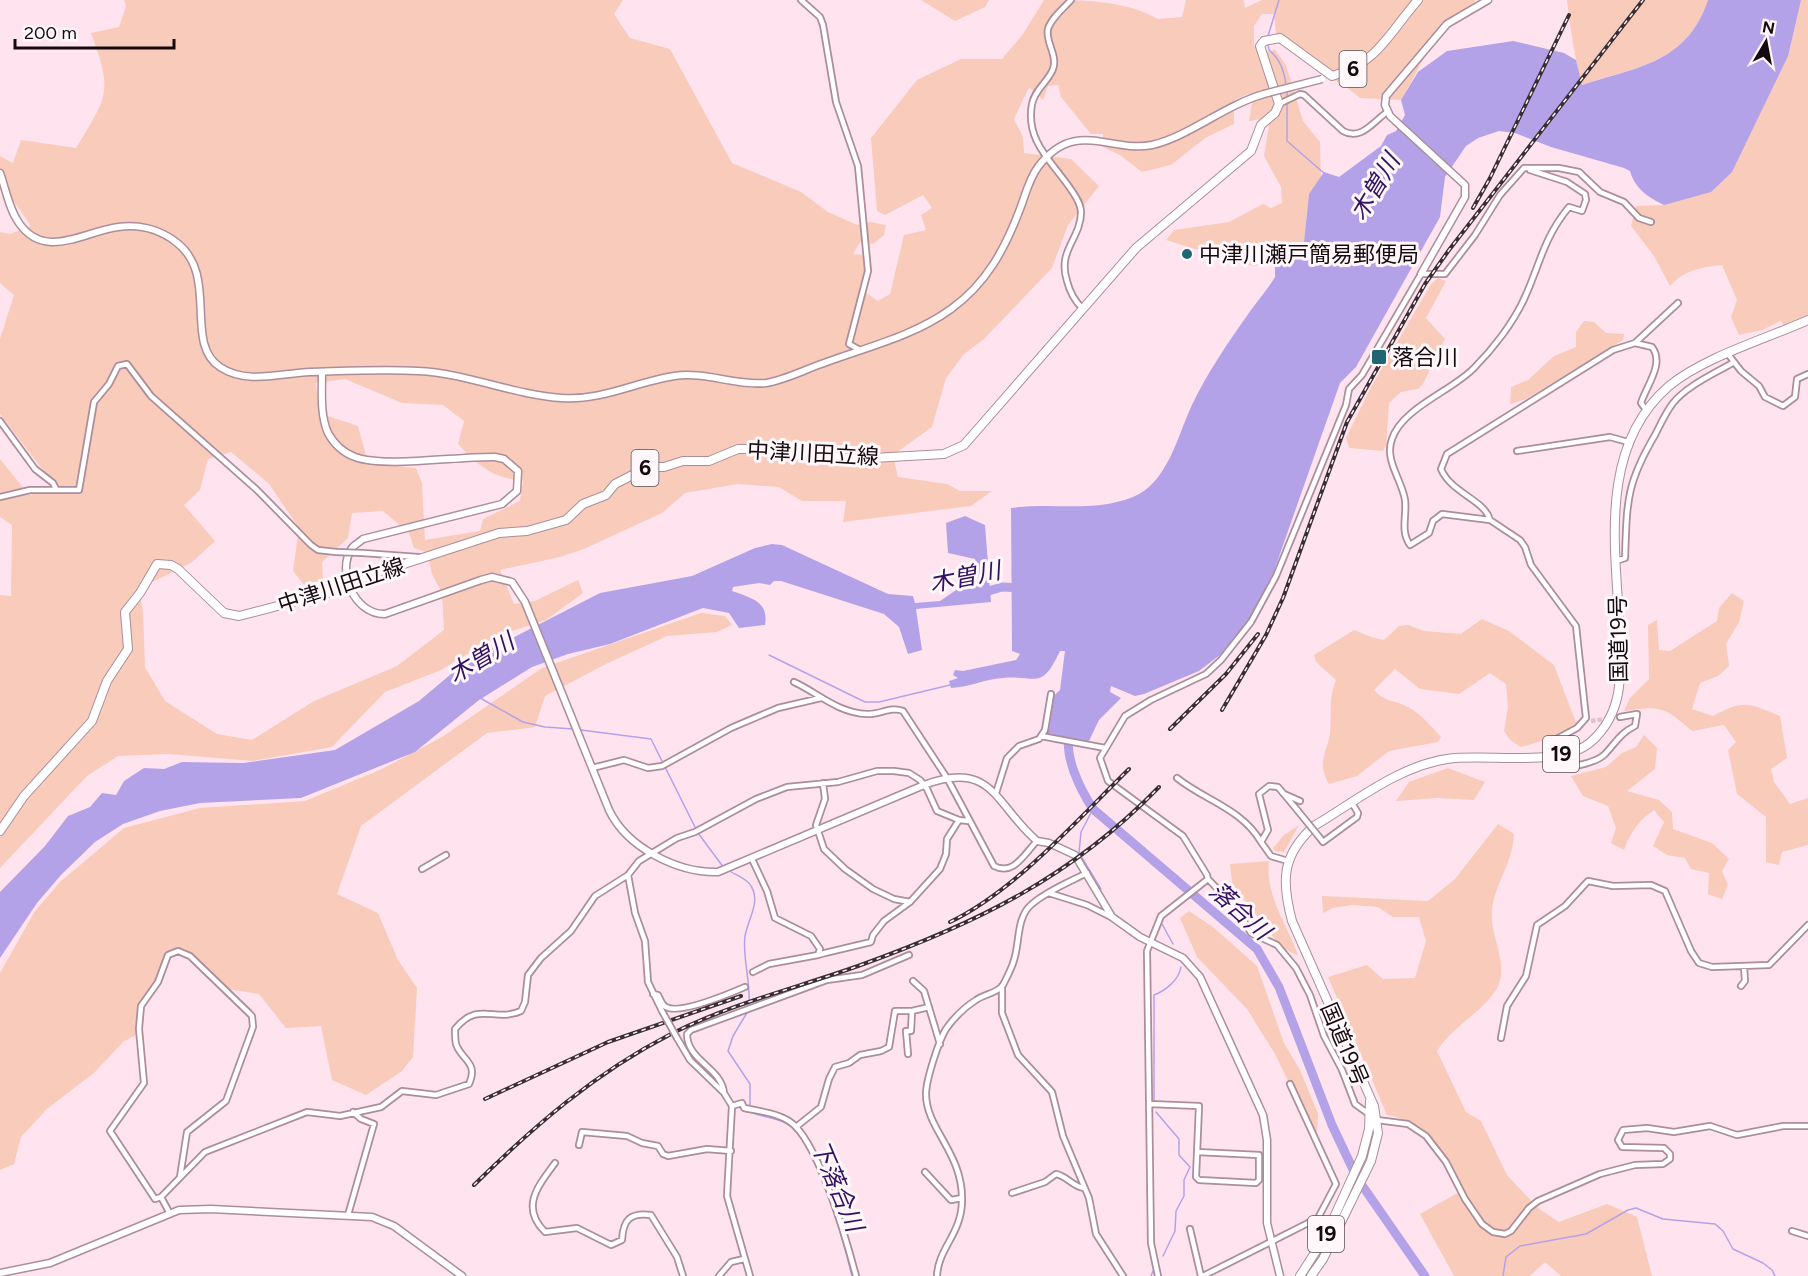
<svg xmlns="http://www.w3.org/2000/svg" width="1808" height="1276" viewBox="0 0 1808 1276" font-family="Figtree,'Noto Sans JP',sans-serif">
<rect width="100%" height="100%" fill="#ffe4f0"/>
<path fill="#f8cbba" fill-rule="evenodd" d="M124 0H623L614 14 630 38 670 49 732 163 801 192 828 212 857 225 871 222 886 225 884 235 873 244 860 242 853 254 864 255 866 272 862 290 878 301 890 294 904 235 926 230 921 215 932 208 923 195 885 215 877 211 871 138 917 80 961 59H1002L1023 34 1044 0C1081 0 1126 0 1158 19L1182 17 1186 0H1244L1245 8 1262 0H1475C1471 17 1454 20 1443 32 1424 51 1415 78 1401 100L1360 98 1345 86 1317 71 1276 34 1274 14H1262L1254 26V46L1265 52 1275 50 1286 65 1303 121 1320 142 1321 179 1309 194 1304 243 1269 248 1275 266 1244 265 1222 252 1195 249 1166 240 1174 230 1229 222 1263 204 1271 208 1282 203 1281 187 1264 156 1269 125 1262 119 1249 121 1252 103 1248 94 1234 100V124L1205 138 1171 165 1142 172 1120 155 1103 147V134H1091L1061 97 1058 85 1048 86 1043 100 1030 88 1028 89 1014 119 1023 137 1024 153 1071 159 1099 186 1068 225 1052 268 984 339 964 354 946 378 932 427 893 455 898 477 947 484 960 491H992L971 506 843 522 846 501H802L779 487 738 484 685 493 662 513 584 549 560 557 500 570 514 604 535 601 578 580 583 593 546 620 499 635 441 670 385 692 332 747 253 761 169 754 118 756 87 776 0 868V595L11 596 12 525 0 517V459L29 495 58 490 0 414V339L14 295 0 283V232L10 234 31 226 0 181V156L13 163 21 140 76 148C108 95 113 92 91 33L119 27 126 6ZM345 379 402 403 443 405 464 421 458 444C480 467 491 477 523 481L520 501 483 519 480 531 425 540 422 483 416 468 368 463 358 426 319 413 316 383ZM231 452 269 484 299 528 293 571 305 586 323 581 322 562 348 538 352 513 383 511 409 533 414 548 427 552 432 574 442 593 444 630 397 666 314 701 252 740 217 734 165 701 145 667 143 610 138 589 191 563 215 541 184 505 200 490 208 459Z
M921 0H989L985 7 955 21Z
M1567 0H1708C1687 63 1636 67 1581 85 1575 56 1570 29 1567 0Z
M1801 0H1808V316L1785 327 1781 321 1762 330 1739 335 1731 317 1737 300 1722 265C1702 267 1684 270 1670 286L1654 256 1631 226 1636 206 1664 205 1751 132Z
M1438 278 1446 281 1426 318 1445 339 1423 384 1418 389 1401 392 1389 403 1386 445 1383 451 1349 448 1346 438 1371 387 1431 284Z
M1584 321 1594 322 1606 333 1624 334 1623 340 1526 399 1510 404 1511 387 1528 380 1554 356 1576 347V332Z
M1732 593 1744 601 1739 622 1726 644 1729 666 1718 676 1700 683 1692 709 1713 716C1744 699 1748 703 1780 716L1787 758 1771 769 1774 782 1790 804 1808 798V845L1782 852 1779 865 1766 862V817L1737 794 1728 750 1736 742 1724 725 1692 731C1665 707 1660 705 1624 711L1630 698 1649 679 1648 625 1657 620 1659 650 1670 651 1717 621 1719 608Z
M701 613 725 616 732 625 717 632 667 636 606 664 545 696 535 727 487 733 361 826 337 894 378 913 398 960 417 988 413 1057 402 1071 366 1095 332 1080 321 1026 286 1028 259 994 227 989 188 951 164 954 156 983 140 1000 136 1035 123 1042 95 1072 47 1109 21 1137 14 1164 0 1170V973L35 911 60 882 124 828 200 808 305 801 382 769 442 737 542 668Z
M1482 619 1509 631 1554 665 1577 725 1552 738 1521 747 1510 740 1504 731 1508 707 1506 684 1490 673 1459 694 1420 689 1395 669 1374 690C1384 702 1395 700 1408 707 1422 715 1430 725 1441 737L1438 742 1389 751 1357 776 1329 784C1316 761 1327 754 1330 733 1332 712 1328 701 1336 680L1316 662 1314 655 1354 630 1371 637 1384 640 1399 626 1408 625 1424 631 1461 634Z
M1644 735 1657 748 1655 769 1627 791 1659 800 1672 812 1673 829 1712 843 1729 859 1722 871 1728 885 1722 899 1708 894 1709 873 1691 869 1685 858 1667 855 1653 846 1664 822 1654 810C1639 820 1630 833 1624 850L1611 843 1616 828 1608 806 1583 796 1571 776 1606 767 1622 753 1636 747Z
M1448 768 1485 782 1474 800 1438 798 1396 801 1409 782Z
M1498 824 1514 834C1513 867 1489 889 1492 922 1495 946 1510 971 1494 993 1478 1015 1451 1028 1437 1051L1466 1112 1481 1121 1507 1175 1538 1208 1559 1222 1607 1204 1637 1217 1652 1276H1561L1545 1262 1530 1276H1454L1420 1214 1463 1190C1447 1154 1427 1122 1387 1115L1328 977 1367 965 1383 979 1415 978 1426 941 1419 917H1393L1378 907 1352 905 1333 908 1323 913 1322 896 1428 901 1455 879Z
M1299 825 1284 852 1275 851 1273 848 1284 835Z
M1269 861C1265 896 1287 924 1298 955 1272 949 1256 905 1233 890L1230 864Z
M1189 911 1213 927 1257 966 1284 1043 1300 1070 1318 1114 1317 1132 1310 1127 1275 1054 1247 1009 1197 957 1180 918Z"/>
<path fill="#b4a2e9" d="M1708 0H1801L1788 56 1732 172 1711 192 1664 205C1648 197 1635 189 1630 171L1624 168 1551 147 1515 133 1499 131 1478 138 1466 146 1445 177 1440 217 1356 367 1340 383 1274 571 1251 617 1220 655 1199 671 1144 694 1135 696 1111 686 1110 692 1121 698 1099 720 1088 743 1045 735C1051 719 1045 701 1060 690L1065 651H1060C1041 691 1038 675 1003 678 986 679 969 687 951 688L949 681 958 678 953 675 955 670 963 671 1016 660 1020 654 1012 651 1011 508C1054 502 1092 513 1133 497 1167 483 1177 438 1191 407 1207 373 1229 341 1251 310 1259 299 1268 289 1275 277V266L1268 247 1304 242 1309 194 1324 172 1339 177 1381 146 1387 135 1396 131 1405 115 1401 100 1418 72 1447 51 1513 41 1564 53 1576 60 1582 85C1637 67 1687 63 1708 0Z
M965 516 985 525 991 602 916 609 922 650 908 654 899 627 884 614 781 581H774L770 585 759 583 733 587 732 591C751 598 769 601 765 625L739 628 729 613 703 608 610 644 568 654 532 667 479 700 415 752 301 798 200 803 160 811 123 824 95 842 61 875 37 903 0 958V892L45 846 68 816 90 807 102 793 116 795 124 781 144 768 164 769 182 762 243 763 335 750 419 701 451 674 489 650 600 593 692 576 755 548 772 544 782 545 888 594 913 596 915 603 940 601 965 584 981 587 975 559 948 553 946 523Z"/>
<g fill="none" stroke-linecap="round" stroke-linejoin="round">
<path stroke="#b4a2e9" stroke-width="1.5" d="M1268 36 1279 0
M1268 44 1269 50C1281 60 1285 72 1286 87
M1287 92V141L1325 174
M769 655 865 702H879L950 685
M480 698 523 722 545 727 573 729
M581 730 651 739 696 829
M1093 809 1081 832 1079 853 1101 889
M698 833 724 868
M728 870C735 875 747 878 751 886 761 902 748 919 745 936 742 955 751 983 749 1006
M1162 924 1173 944
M748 1011 733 1036 728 1051 750 1084V1108
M1154 1101V995C1165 991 1179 980 1181 967
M751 1112C763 1118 779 1117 790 1126 819 1149 843 1240 852 1276
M1156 1112 1179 1139V1155L1190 1167 1184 1180V1196L1176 1211 1175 1231 1163 1256
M1151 1276 1153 1271
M1503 1276 1506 1257 1520 1246 1586 1234 1628 1210 1636 1208 1663 1219 1715 1224 1723 1231 1733 1249 1763 1263 1772 1270 1775 1276"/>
<path stroke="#b4a2e9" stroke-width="9" d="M982 593 1002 587 1024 588
M1070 732C1063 755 1080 789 1093 809L1257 949 1279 987 1332 1125 1357 1178 1425 1276"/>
<path stroke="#dcc3ce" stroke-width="4.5" stroke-dasharray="4.5 2" stroke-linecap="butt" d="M1591 721 1620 717"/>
<defs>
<path id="minor" d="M801 0 820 17 823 25 836 102 858 166 868 271 849 344 860 350
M1071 0C1064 8 1051 18 1048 29 1045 42 1058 55 1053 69 1048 82 1035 89 1032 104 1025 142 1053 162 1072 191 1076 197 1081 204 1081 212 1081 239 1057 250 1067 281 1070 293 1074 300 1082 308
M1279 104 1300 94 1304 95 1343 131C1361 141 1373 122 1387 112
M1530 170 1567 182 1585 194 1586 200 1582 211 1569 207C1544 237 1540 264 1525 297 1514 322 1493 349 1474 368 1452 391 1402 408 1392 439 1384 460 1402 480 1405 500 1407 516 1400 531 1410 545L1429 533 1433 521 1442 514 1490 520 1520 540 1525 547 1531 565 1576 626 1586 718 1577 728 1549 743 1554 766C1565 770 1595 763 1604 755 1615 744 1620 733 1635 726L1637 714 1620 717
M1635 343 1678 303
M1728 354 1741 371 1759 386 1765 397 1783 406 1795 397 1797 379 1808 374
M0 421 35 469 53 483 56 489
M1517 451 1610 437 1628 442
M0 497 30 490H79L94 402 109 384 118 366 127 364 151 396 257 490 311 545 318 550 336 552
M1490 520C1485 500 1451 493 1441 469L1447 454 1613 350 1635 343 1652 347C1665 364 1646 386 1641 403L1647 411
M363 553 418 557
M1616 561 1625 558C1627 502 1626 484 1655 435 1660 425 1666 412 1673 403 1688 385 1714 374 1734 362
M794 682C818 693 838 713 867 714 879 715 891 706 903 711L947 778 994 866C1014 876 1024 854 1037 841
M1041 736 1105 748
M592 768 624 760 648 768 662 766 731 728 778 708 821 698
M1177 778C1206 801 1242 809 1261 842
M823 783 825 799 816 825 824 849 845 869 873 889 894 899 910 902
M996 793 1007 758 1019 746 1039 739 1045 730 1051 694
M1284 794 1300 801
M1320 838 1323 842 1357 817 1358 813 1352 803
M752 859 767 891 775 918 811 936 820 949 818 955 825 953 871 942 873 935 884 921 910 902 940 869 946 854 947 839 959 820
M1288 861 1271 856 1261 842 1268 830 1259 794 1269 786 1278 787 1298 811
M422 869 446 855
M628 875 635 913 645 941 648 982 662 1011
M1208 879 1236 908 1251 933 1277 945 1296 968 1310 995 1324 1036 1342 1070 1355 1104 1377 1120 1408 1124 1426 1136 1446 1162 1465 1199 1482 1224 1493 1232 1505 1234 1511 1231 1529 1208 1538 1201 1600 1174 1635 1165 1663 1164 1670 1159V1154L1664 1148 1622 1147 1618 1140 1623 1130 1647 1128 1674 1132 1710 1126 1737 1135 1783 1126H1808
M1049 893 1087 905 1111 917
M753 972 769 964 818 955
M913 981 924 991 940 1044
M1002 986V1013L1018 1055 1052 1092 1063 1136 1089 1198 1096 1234 1123 1276
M1741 986 1745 981 1744 967
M653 994 658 995C660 999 662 1005 666 1007 680 1015 731 993 745 987
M677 1038 690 1060 724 1093 732 1106 727 1196 750 1276
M1501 1038 1507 1006 1526 976 1537 925 1565 906 1588 881 1613 886 1651 885 1665 891 1691 951 1699 963 1712 967 1769 965 1808 925
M908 1054 906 1031H911L912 1011
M724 1093C722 1068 687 1061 687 1034L691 1030 827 980 862 975 909 955
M1150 1104 1199 1106 1196 1177 1199 1180 1256 1183 1259 1180V1155L1197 1152
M732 1106 742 1103 744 1108C759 1111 776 1113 789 1121 818 1139 847 1242 856 1276
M796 1127 821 1107 829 1079 835 1067 849 1063 860 1055 881 1051 889 1047 895 1011H912L929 1007
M579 1145 582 1132 627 1136 642 1143 658 1146 663 1154 668 1156 707 1149 731 1151
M555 1163C538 1186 520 1207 545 1232L577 1228 611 1245 622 1240C623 1220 630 1212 651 1215L677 1257 683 1276
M925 1172 951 1200 962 1198
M1012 1193 1045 1182 1056 1174C1067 1176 1073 1187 1084 1188
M161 1197 155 1199 110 1131 144 1083 139 1029 141 1006 158 982 168 955 178 951 190 956 248 1012 252 1016 253 1027 226 1101 187 1132 180 1177
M169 1212 161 1197 205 1152 307 1112 340 1116 381 1107 402 1091 436 1095 469 1084C479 1062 461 1060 456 1044 455 1040 455 1034 455 1029 479 1000 494 1023 521 1011L525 1002 528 975 541 958 571 931 595 896 628 875 639 861 677 838 695 832 756 799 787 787 838 782 877 771H894L909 773 920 780 927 789 937 811 959 820 968 821
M348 1215 374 1124 361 1119 353 1112
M1190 1229 1201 1276
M1792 1231 1808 1236
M719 1276 731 1262 744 1259
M937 1276C938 1248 962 1234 962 1200 963 1153 926 1129 926 1094 926 1080 939 1040 946 1029 953 1019 965 1007 976 1000 984 994 998 993 1003 985 1007 977 1012 968 1014 960 1020 942 1016 917 1032 904 1047 891 1069 882 1087 873
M1158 1276 1151 1243 1147 951 1161 916 1208 879 1207 875 1183 836 1108 781 1100 758 1125 716 1151 700 1206 674 1221 660 1251 622 1276 576 1346 405 1349 389 1362 375 1421 274H1445L1475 235 1500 195 1524 168H1559L1579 172 1600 192 1624 202 1639 218 1651 222
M1203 1276 1318 1218 1336 1184 1290 1084"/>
<path id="tertiary" d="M0 173C6 190 9 209 19 223 45 261 85 231 118 227 138 224 159 229 176 242 220 275 183 343 220 367 247 385 281 373 310 372 346 371 383 369 418 371 467 373 513 395 562 398 601 401 636 382 674 376 705 371 735 386 766 383 785 380 806 369 824 363 867 347 914 336 951 309 986 284 1005 249 1020 209 1025 196 1029 179 1038 167 1075 118 1109 153 1152 145 1188 137 1225 105 1264 94
M1421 274 1465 197V185L1390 116 1385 105 1386 96 1447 24 1488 0
M322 373C322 392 320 415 328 433 334 444 344 453 355 457 385 468 459 456 495 457L504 459 518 471 517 491 502 504 363 539C360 542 354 545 352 548 336 570 354 615 385 614L481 580 492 577 512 582 525 602 609 810C627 848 678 873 718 872L924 785C993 759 995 805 1037 841L1049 843 1075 855 1112 917 1140 937 1183 958 1200 977 1263 1115 1267 1140V1223L1280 1276
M0 1273 50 1263 179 1210 211 1209 372 1217 394 1226 462 1276"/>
<path id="primary" d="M0 831 24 796 92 721 107 681 128 649 125 612 140 593 157 564 171 565 178 569 224 613 239 616 343 589 367 576 499 533 527 531 566 520 583 504 606 495 615 484 648 467H664L683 461H709L738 449H769L855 459 944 454 964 445 1136 248 1251 151 1261 125 1275 113 1279 104 1260 46 1264 41 1280 38 1332 76C1377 64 1389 33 1418 0"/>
<path id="trunk" d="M1300 1276 1325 1237 1362 1156 1369 1129 1370 1101
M1311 1276 1323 1259 1371 1161 1378 1133 1374 1106 1292 921C1281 880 1282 855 1314 826 1356 801 1399 766 1447 759 1487 753 1564 769 1593 740 1624 711 1621 673 1620 634 1616 551 1597 448 1669 386 1704 357 1766 339 1808 320"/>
</defs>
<use href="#minor" stroke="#ab8d9b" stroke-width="8"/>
<use href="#tertiary" stroke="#ab8d9b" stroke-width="9"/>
<use href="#primary" stroke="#ab8d9b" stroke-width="10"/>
<use href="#trunk" stroke="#ab8d9b" stroke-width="10"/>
<use href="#minor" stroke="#fff" stroke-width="4.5"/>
<use href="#tertiary" stroke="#fff" stroke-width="6"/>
<use href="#primary" stroke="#fff" stroke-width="8"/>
<use href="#trunk" stroke="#fff" stroke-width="8"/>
<defs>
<path id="rail" d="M1473 208 1490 178 1569 15
M1222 710 1266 635 1283 598 1347 422 1425 284 1449 250 1643 0
M1170 729 1226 674 1258 634
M950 922C1016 890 1077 820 1129 769
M485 1099 608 1042 741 996
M474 1185C534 1126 595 1073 671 1034 730 1004 796 988 858 966 975 924 1071 878 1159 787"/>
</defs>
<use href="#rail" stroke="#3a2d33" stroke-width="4"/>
<use href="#rail" stroke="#fff8fb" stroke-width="1.5" stroke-dasharray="4.5" stroke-linecap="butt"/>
<defs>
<path id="minor-bridge" d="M336 552 363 553
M1298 811 1320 838
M662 1011 677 1038"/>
<path id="tertiary-bridge" d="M1264 94 1322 79"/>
</defs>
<use href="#minor-bridge" stroke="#ab8d9b" stroke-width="8" stroke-linecap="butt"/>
<use href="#tertiary-bridge" stroke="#ab8d9b" stroke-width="9" stroke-linecap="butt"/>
<use href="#minor-bridge" stroke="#fff" stroke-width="4.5"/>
<use href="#tertiary-bridge" stroke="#fff" stroke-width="6"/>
</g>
<g fill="#1f6675" stroke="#fff8fb" stroke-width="2">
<circle cx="1187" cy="254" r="6"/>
<rect x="1371" y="349" width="16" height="16" rx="3"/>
</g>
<g text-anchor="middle" stroke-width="6" stroke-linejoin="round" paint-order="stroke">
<g fill="#fff8fb" stroke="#5a5156" stroke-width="1.5">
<rect x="1339.5" y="51" width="27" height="36" rx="4.5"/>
<rect x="631.5" y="450" width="27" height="36" rx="4.5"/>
<rect x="1543" y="736" width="36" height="36" rx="4.5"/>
<rect x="1308" y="1216" width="36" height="36" rx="4.5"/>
</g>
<g font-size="21" font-weight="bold" fill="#140a0f">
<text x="1353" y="76">6</text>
<text x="645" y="475">6</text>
<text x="1561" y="761">19</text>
<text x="1326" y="1241">19</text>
</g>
<g font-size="22" fill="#140a0f" stroke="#fff8fb" text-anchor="start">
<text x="1199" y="262">中津川瀬戸簡易郵便局</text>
<text x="1392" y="365">落合川</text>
</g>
<g font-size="22" fill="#140a0f" stroke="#fff8fb">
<text transform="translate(813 453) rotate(3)" y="8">中津川田立線</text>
<text transform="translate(341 585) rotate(-18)" y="8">中津川田立線</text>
<text transform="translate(1618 639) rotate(-91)" y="8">国道19号</text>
<text transform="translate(1345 1044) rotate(67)" y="8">国道19号</text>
</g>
<g font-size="24" font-style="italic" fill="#321062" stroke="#fff8fb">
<text transform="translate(1375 187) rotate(-59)" y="8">木曽川</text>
<text transform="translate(965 577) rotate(-11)" y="8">木曽川</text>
<text transform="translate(481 658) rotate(-31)" y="8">木曽川</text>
<text transform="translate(1240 911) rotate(42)" y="8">落合川</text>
<text transform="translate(837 1186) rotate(67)" y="8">下落合川</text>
</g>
</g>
<g transform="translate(1766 42) rotate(10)" stroke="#fff8fb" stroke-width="4.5" paint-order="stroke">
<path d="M0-4.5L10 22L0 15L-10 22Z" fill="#140a0f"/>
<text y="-9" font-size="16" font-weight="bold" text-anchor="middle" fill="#140a0f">N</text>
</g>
<path d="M15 39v9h159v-9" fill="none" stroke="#140a0f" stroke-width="3"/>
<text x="24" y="39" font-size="18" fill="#140a0f" stroke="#fff8fb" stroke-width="4.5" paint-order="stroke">200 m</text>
</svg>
